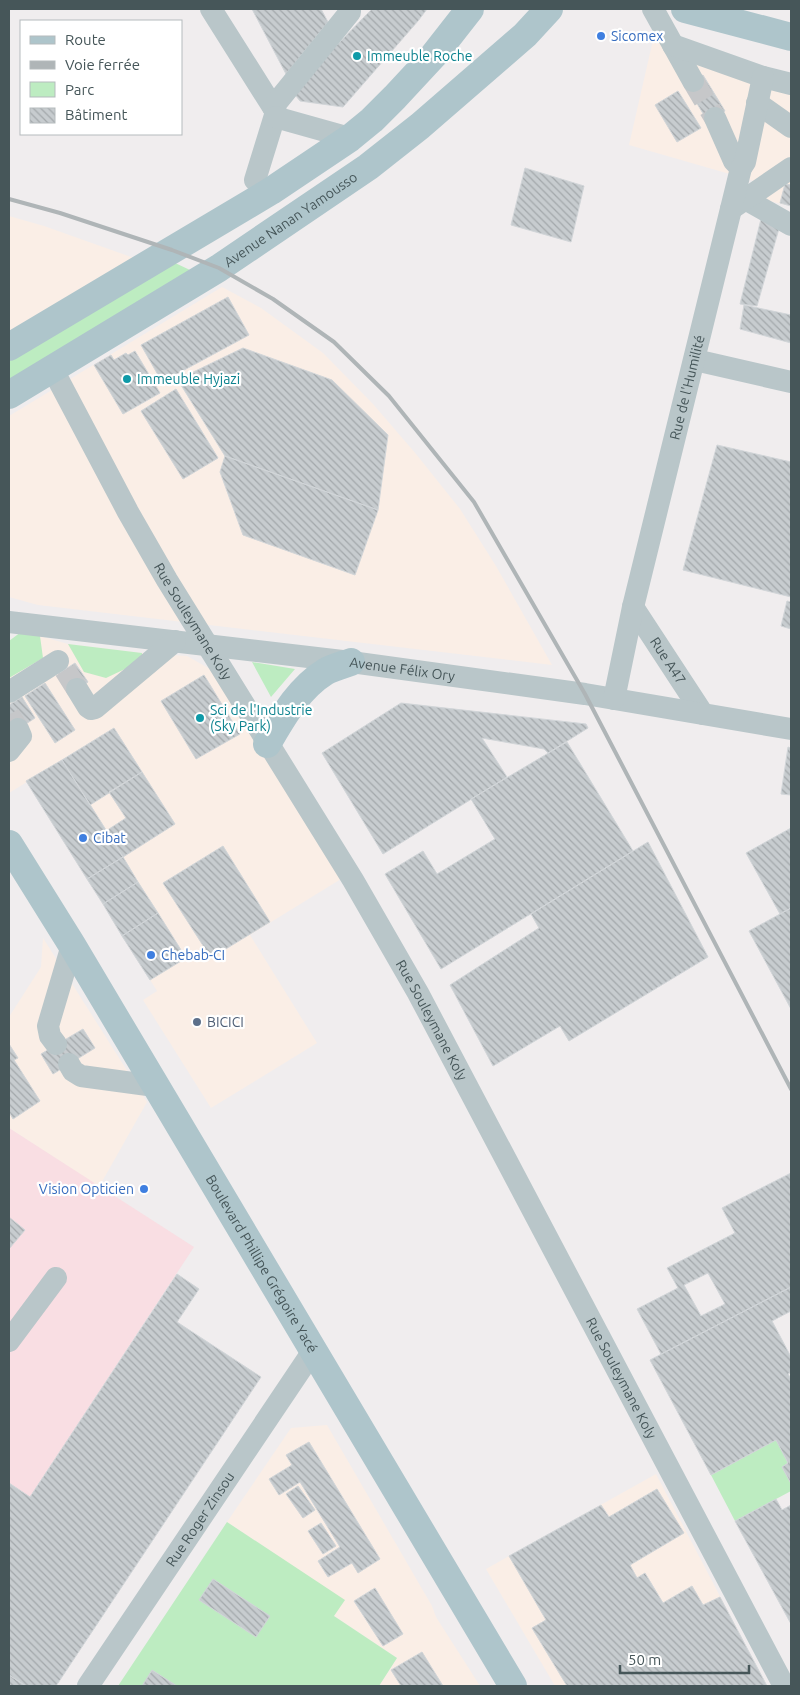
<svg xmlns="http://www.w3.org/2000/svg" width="800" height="1695" viewBox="0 0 800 1695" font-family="Ubuntu,sans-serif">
<defs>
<pattern id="building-back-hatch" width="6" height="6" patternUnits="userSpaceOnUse" patternTransform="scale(1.25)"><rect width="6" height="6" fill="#c7cccf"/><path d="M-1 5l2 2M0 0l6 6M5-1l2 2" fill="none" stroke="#a3a8ab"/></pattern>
</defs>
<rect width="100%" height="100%" fill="#f0edee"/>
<path fill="#faeee6" d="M653 40 732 70 791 88V206L751 197 754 181 629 145Z
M9 216 44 226 134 258 9 333Z
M222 287 261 308 323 353 373 404 416 454 460 509 496 566 552 665 38 605 9 597V416Z
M40 636 68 644 142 653 187 656 210 669 341 879 250 935 317 1043 211 1108 143 1000 157 991 27 782 9 793V641Z
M43 938 147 1102 99 1187 9 1128V1017L41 967Z
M327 1425 432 1606 436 1617 480 1686H379L397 1658 334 1616 344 1600 227 1522 291 1428Z
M656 1474 767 1686H555L486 1569Z"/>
<path fill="#f9dee3" d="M9 1128 194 1247 30 1497 9 1483Z"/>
<path fill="#bdecc1" d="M173 262 190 270 9 381V361Z
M21 632 40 636 43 658 9 678V641Z
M68 644 142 653V661L106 678 84 672Z
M252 662 295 669 271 697Z
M776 1440 788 1463 782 1467 790 1482H791V1491L735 1521 711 1475Z
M227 1522 345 1600 334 1616 397 1658 379 1686H118Z"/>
<path fill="url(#building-back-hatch)" stroke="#d1d5d8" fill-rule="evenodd" d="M252 9H321L328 22 286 74Z
M372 9H427L418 21 343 107 300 101 292 91Z
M703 75 725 111 708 122 686 85Z
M678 91 701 128 677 142 655 105Z
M525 168 584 186 571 242 511 225Z
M785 184 791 185V206L780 203Z
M761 219 780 225 757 306 740 304Z
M228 297 249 335 162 382 141 345Z
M744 305 791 315V343L740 329Z
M243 348 332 380 388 435 378 510 225 456 181 385 185 376Z
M135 351 160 393 123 414 94 365 111 355 114 360 126 353 128 355Z
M176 389 218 458 183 479 141 411Z
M717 445 791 462V597L683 570Z
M225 456 378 510 355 575 243 535 220 472Z
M787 601 791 602V629L781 626Z
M75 663 88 682 71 694 58 674Z
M204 675 240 734 196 759 161 701Z
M45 683 75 730 55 743 25 696Z
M22 697 35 718 9 735V705Z
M401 703 586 724 588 728 548 753 544 749 482 738 507 777 383 854 322 753Z
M114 728 142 772 90 805 62 760Z
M567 742 633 851 441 969 385 874 423 851 437 874 495 839 471 799Z
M788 747 791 748V795L781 794Z
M62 760 123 857 87 879 26 781Z
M142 772 175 824 123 857 106 831 126 818 109 792Z
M791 828V908L780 914 746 853Z
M648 842 708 957 569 1041 560 1026 493 1066 450 985 539 928 531 914Z
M223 846 270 922 211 958 163 883Z
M123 857 138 882 103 904 87 879Z
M138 882 158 913 122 936 103 904Z
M791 908V1009L749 931Z
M158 913 186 958 150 980 122 936Z
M83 1029 95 1048 53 1074 41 1054Z
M9 1044 18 1058 14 1060 40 1101 13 1119 9 1112Z
M791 1173V1287L661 1354 637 1309 678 1288 667 1268 735 1233 722 1208ZM708 1273 725 1304 701 1316 684 1285Z
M9 1217 25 1230 9 1249Z
M177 1274 199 1289 177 1322 261 1377 56 1686H26L9 1675V1483L30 1497Z
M791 1287V1311L772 1321 791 1357V1372L788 1374 791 1379V1482H790L782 1467 788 1463 776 1440 711 1475 650 1360Z
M309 1442 380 1559 358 1573 352 1563 328 1577 318 1561 340 1547 300 1482 279 1495 269 1479 292 1465 286 1455Z
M298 1486 315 1510 303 1518 286 1494Z
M657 1489 684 1533 630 1565 637 1578 645 1573 663 1603 692 1586 703 1605 720 1597 767 1686H567L532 1628 546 1620 509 1556 601 1505 609 1517Z
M776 1499 782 1510 791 1505V1624L735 1521Z
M321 1523 336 1546 323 1554 308 1531Z
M213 1579 270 1616 256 1637 199 1600Z
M375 1588 403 1634 383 1646 354 1601Z
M422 1652 443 1686H401L391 1670Z
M152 1670 177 1686H142Z
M9 1675 26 1686H9Z"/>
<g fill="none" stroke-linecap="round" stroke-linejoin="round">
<path stroke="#c6c7c9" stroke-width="22" stroke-dasharray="22 11" stroke-linecap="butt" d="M693 81 715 118
M65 670 77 689
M9 715 18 729"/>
<g stroke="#b9c6c9" stroke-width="22">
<path d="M211 9 276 112 255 180"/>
<path d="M653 9 693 81"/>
<path d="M673 45 763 77 791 84"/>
<path d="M757 103 791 127"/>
<path d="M273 107 350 12V9"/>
<path d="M275 117 350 138"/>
<path d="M715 118 734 161 741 168"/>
<path d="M745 199 791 225"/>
<path d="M731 209 791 168"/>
<path d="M695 360 791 382"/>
<path id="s1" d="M52 368 128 512 167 580 353 880 418 993 784 1686"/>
<path id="s2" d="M633 607 703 714"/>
<path id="s3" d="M9 622 351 662 585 694 791 729"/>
<path d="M77 689 88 707 91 709 95 708 175 641"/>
<path d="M9 692 58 661"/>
<path id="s4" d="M614 699 633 607 731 209 741 168 745 162 763 77"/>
<path d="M9 751 21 736 18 729"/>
<path d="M56 1044 50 1036 48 1026 72 945"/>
<path d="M69 1064 73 1071 81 1076 155 1086"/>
<path d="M9 1341 56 1278"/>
<path id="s5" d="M88 1686 313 1351"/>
</g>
<g stroke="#aec5cb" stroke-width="28">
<path d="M685 9 791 37"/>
<path d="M9 347 271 191 350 138 372 120 395 97 434 55 470 9"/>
<path id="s6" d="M9 395 219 268 368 167 420 126 525 35 549 9"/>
<path d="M267 744C283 717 298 689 325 672 333 667 343 665 351 662"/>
<path id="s7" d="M9 844 72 945 513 1686"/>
</g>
<path stroke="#afb5b7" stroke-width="4" d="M9 199 60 213 172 250 219 268 273 299 334 342 389 396 474 502 585 694 791 1089"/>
</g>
<g fill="#3f7fe0" stroke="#fff" stroke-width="2">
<circle cx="601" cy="36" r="5"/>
<circle cx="83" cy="838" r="5"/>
<circle cx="151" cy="955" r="5"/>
<circle cx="144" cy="1189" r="5"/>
</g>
<g fill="#0f9aa8" stroke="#fff" stroke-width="2">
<circle cx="357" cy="56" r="5"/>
<circle cx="127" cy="379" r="5"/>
<circle cx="200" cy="718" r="5"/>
</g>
<circle fill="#5c6f8a" stroke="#fff" stroke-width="2" cx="197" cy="1022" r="5"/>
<g text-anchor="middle" stroke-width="4.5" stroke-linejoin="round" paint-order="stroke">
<g font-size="14" fill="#366cbe" stroke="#fff" text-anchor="start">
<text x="611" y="41">Sicomex</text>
<text x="93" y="843">Cibat</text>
<text x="161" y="960">Chebab-CI</text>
<text x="134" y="1194" text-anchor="end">Vision Opticien</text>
</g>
<g font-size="14" fill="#0d838f" stroke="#fff" text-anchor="start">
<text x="367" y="61">Immeuble Roche</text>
<text x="137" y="384">Immeuble Hyjazi</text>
<text x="210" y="715">Sci de l'Industrie<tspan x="210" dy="16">(Sky Park)</tspan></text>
</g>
<g font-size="14" fill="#465659" stroke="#fff">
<text dy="5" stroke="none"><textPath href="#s6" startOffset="332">Avenue Nanan Yamousso</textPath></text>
<text dy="5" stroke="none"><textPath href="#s4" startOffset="320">Rue de l'Humilité</textPath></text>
<text dy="5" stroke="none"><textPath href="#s1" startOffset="290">Rue Souleymane Koly</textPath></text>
<text dy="5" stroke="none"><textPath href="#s2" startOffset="64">Rue A47</textPath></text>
<text dy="5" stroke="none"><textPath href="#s3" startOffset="396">Avenue Félix Ory</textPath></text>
<text dy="5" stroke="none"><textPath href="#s1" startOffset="755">Rue Souleymane Koly</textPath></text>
<text dy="5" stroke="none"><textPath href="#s7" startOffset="490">Boulevard Phillipe Grégoire Yacé</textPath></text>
<text dy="5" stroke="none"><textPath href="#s1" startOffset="1160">Rue Souleymane Koly</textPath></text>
<text dy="5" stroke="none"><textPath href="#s5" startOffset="201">Rue Roger Zinsou</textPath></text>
</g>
<g font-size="14" fill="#4e5e75" stroke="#fff" text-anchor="start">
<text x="207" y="1027">BICICI</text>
</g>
</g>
<rect width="800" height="1695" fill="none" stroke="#465659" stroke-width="20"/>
<rect x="20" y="20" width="162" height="115" fill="#ffffff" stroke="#b5bbbd"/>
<rect x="30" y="36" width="25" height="8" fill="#aec5cb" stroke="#b5bbbd"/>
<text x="65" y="45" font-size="15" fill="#465659">Route</text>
<rect x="30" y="61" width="25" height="8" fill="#afb5b7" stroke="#b5bbbd"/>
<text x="65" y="70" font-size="15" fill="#465659">Voie ferrée</text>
<rect x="30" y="82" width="25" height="15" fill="#bdecc1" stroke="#b5bbbd"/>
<text x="65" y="95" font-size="15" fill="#465659">Parc</text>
<rect x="30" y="108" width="25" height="15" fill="url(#building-back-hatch)" stroke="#b5bbbd"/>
<text x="65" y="120" font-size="15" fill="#465659">Bâtiment</text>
<path d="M620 1665v8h129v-8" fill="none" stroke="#465659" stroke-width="2.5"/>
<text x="628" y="1665" font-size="15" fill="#465659" stroke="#ffffff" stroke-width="4" paint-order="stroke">50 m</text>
</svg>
